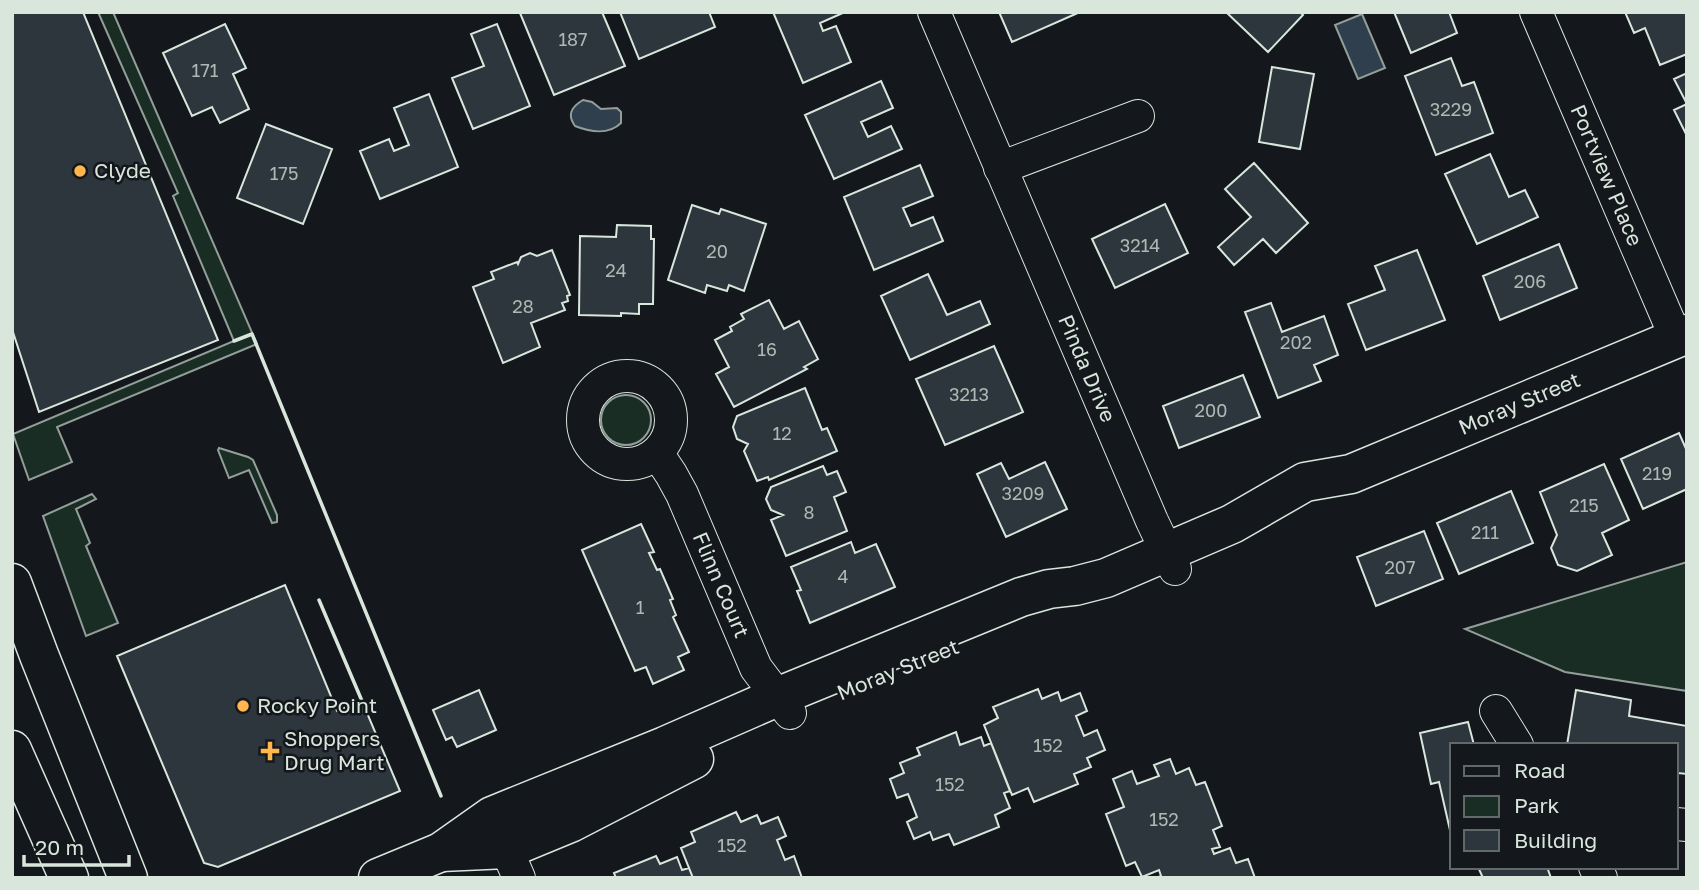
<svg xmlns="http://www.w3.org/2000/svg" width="1699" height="890" viewBox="0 0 1699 890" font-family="'Golos Text',sans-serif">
<rect width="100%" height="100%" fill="#14181c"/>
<path fill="#1a2d24" stroke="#939e99" stroke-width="2" d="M98 12H113L257 344 57 427 72 462 29 480 13 434 234 341 173 196 178 193Z
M601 420a25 25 0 1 1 50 0a25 25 0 1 1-50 0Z
M219 448 248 457 253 460 277 515V522L272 523 249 470 229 478 218 450Z
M92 494 96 499 76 509 90 543 86 546 118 623 86 636 43 516Z
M1687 562V691L1565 672 1465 629Z"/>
<path fill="#2f3f4d" stroke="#939e99" stroke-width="2" d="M1362 14 1385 68 1358 79 1335 25Z
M583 100 592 102 601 109 617 108 621 112V123C609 135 590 132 575 126 567 115 571 107 583 100Z"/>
<path fill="#2c363c" stroke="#d8e6dc" stroke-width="2" d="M12 12H83L218 340 39 412 12 329Z
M523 12H602L625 66 554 95 520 13Z
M620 12H709L715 27 639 59Z
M773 12H845L820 23 823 31 836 26 851 62 803 83Z
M999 12H1080L1012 42Z
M1226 12H1300L1303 15 1268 52Z
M1394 12H1449L1457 33 1411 53Z
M1625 12H1687V54L1660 65 1645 28 1634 33Z
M225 24 246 68 233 74 249 109 220 123 212 107 192 116 163 53Z
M497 24 530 106 473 129 452 78 484 66 471 34Z
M1451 58 1462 86 1474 82 1493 133 1436 155 1405 76Z
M1272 67 1314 74 1300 149 1259 142Z
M1687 73V136L1674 110 1687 104 1674 79Z
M881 81 893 108 861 122 868 137 891 126 902 149 834 179 805 115Z
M429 94 458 167 380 199 360 151 389 139 394 151 409 145 394 108Z
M266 124 332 149 303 224 237 198Z
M1490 154 1509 197 1525 190 1538 217 1477 244 1445 174Z
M1254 163 1308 223 1276 253 1263 239 1234 265 1218 247 1251 217 1225 189Z
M920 165 933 196 903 208 911 226 933 217 943 241 874 270 844 197Z
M1165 204 1188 253 1115 288 1092 239Z
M692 205 719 214 721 209 766 224 744 291 729 285 727 291 707 285 705 293 668 280Z
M617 225 651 226V239H654L653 304H639V314L621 313V316L579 315 580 236 616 237Z
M1559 244 1577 288 1500 320 1483 276Z
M552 250 570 295 567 296 568 301 562 303 565 310 531 323 540 347 503 363 473 287 494 279 491 272 517 262 518 264 521 257 530 253 537 256Z
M1417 250 1445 320 1366 350 1348 304 1385 290 1375 266Z
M928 274 947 315 980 301 990 324 910 360 881 296Z
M769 300 784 329 799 321 818 359 804 367 807 369 734 407 716 374 729 367 715 340 732 331 730 327 744 319 741 314Z
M1271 303 1282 332 1324 316 1338 355 1314 365 1321 381 1278 398 1245 312Z
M994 346 1023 412 945 445 916 379Z
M1243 375 1260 417 1179 448 1163 406Z
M805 388 822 430 827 428 837 451 769 480 768 477 757 481 744 451 748 444 737 439 733 427 737 416Z
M1679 433 1687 451V489L1643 509 1621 459Z
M1045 462 1067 509 1006 537 977 474 1001 463 1009 479Z
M1604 464 1629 520 1602 533 1612 555 1577 571 1558 565 1551 548 1557 535 1540 492Z
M823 466 827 475 837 471 846 492 834 497 847 531 786 556 771 520 783 515 771 510 766 499 771 487Z
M1511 491 1533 543 1459 574 1437 523Z
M641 524 654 552 649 553 657 570 660 569 673 599 670 600 676 615 673 617 689 652 678 657 684 670 653 684 646 667 635 671 582 550Z
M1424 531 1443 579 1376 606 1357 557Z
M851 542 855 553 876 544 895 587 810 623 797 591 801 590 791 567Z
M285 585 337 711 362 701 400 791 218 867 204 863 117 656Z
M1038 689 1042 699 1058 692 1061 701 1080 693 1087 711 1076 716 1084 736 1097 730 1105 750 1087 758 1091 767 1074 774 1078 784 1034 802 1028 788 1012 795 984 725 998 718 993 707Z
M479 690 496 730 457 747 452 737 446 740 433 710Z
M1576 690 1631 700 1629 716 1687 726V774L1678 773 1676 783V745H1567Z
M1468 722 1474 745H1452V839L1439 782 1431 784 1420 733Z
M956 732 960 745 981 737 984 746 991 743 1010 791 1004 793 1010 808 995 815 999 827 954 845 949 834 933 840 930 832 914 839 907 822 917 817 908 794 897 798 890 779 904 773 900 763 920 755 917 748Z
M1170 759 1176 774 1189 768 1196 785 1205 782 1222 826 1213 830 1220 847 1212 849 1214 854 1230 848 1236 863 1248 859 1255 878H1156L1161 876 1159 870 1142 877 1135 862 1126 866 1106 814 1124 807 1113 779 1132 771 1137 784 1159 776 1154 765Z
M736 812 741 822 757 815 761 824 778 817 786 836 777 840 785 860 794 856 802 878H693L681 848 695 842 691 832Z
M656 856 660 864 677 857 682 870 689 868 693 878H616L614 873Z
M1478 867H1547L1551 878H1483Z"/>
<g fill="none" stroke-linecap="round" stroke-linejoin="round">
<defs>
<g id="street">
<path id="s1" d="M934 12 1152 521 1175 569"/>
<path id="s2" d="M1536 12 1676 338"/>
<path d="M1000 168 1138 116"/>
<circle cx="627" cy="420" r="44"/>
<path id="s3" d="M657 453 671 474 682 494 756 668 790 713"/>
<path d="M1496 711 1517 745"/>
<path d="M1676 824 1687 825"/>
<path d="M497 827 519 878"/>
<path d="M1595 867 1601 878"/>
</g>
<g id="secondary">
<path d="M441 852 507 849 570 823 694 759"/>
<path id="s4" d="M378 878 441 852 492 816 665 746 777 697 1021 597 1049 589 1075 586 1106 578 1232 524 1305 482 1351 474 1687 334"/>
</g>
<path id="primary" d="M12 583 39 655 128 878
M12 750 69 878"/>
</defs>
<use href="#street" stroke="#d8e6dc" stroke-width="34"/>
<use href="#secondary" stroke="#d8e6dc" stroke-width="41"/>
<use href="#primary" stroke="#d8e6dc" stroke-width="41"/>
<use href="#street" stroke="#14181c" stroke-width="32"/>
<use href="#secondary" stroke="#14181c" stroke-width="38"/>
<use href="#primary" stroke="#14181c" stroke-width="38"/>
<path stroke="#d8e6dc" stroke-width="3.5" d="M234 341 252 334 441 796
M319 600 362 701"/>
</g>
<g fill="#ffb74d" stroke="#14181c" stroke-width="2.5">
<circle cx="80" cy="171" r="7"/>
<circle cx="243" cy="706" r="7"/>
<path d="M266.5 740.5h7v7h7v7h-7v7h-7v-7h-7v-7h7z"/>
</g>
<g text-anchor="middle" stroke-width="5" stroke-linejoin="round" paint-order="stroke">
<g font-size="18" fill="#adbab4">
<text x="573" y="46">187</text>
<text x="205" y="77">171</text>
<text x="1451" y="116">3229</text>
<text x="284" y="180">175</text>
<text x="1140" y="252">3214</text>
<text x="717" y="258">20</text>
<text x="616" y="277">24</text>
<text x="1530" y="288">206</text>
<text x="523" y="313">28</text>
<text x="1296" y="349">202</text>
<text x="767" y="356">16</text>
<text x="969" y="401">3213</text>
<text x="1211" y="417">200</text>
<text x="782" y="440">12</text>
<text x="1657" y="480">219</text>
<text x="1023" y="500">3209</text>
<text x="1584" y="512">215</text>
<text x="809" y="519">8</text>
<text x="1485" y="539">211</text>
<text x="1400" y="574">207</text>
<text x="843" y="583">4</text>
<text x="640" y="614">1</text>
<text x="1048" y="752">152</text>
<text x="950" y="791">152</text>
<text x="1164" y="826">152</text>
<text x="732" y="852">152</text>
</g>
<g font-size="21" fill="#d8e6dc" stroke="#14181c" text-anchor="start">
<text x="94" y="178">Clyde</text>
<text x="257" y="713">Rocky Point</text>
<text x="284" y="746">Shoppers<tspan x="284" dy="24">Drug Mart</tspan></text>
</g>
<g font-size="21" fill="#d8e6dc" stroke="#14181c">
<text dy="7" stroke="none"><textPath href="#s2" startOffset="178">Portview Place</textPath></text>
<text dy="7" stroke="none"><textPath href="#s1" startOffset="388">Pinda Drive</textPath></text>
<text dy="7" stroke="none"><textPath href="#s4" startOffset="1241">Moray Street</textPath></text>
<text dy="7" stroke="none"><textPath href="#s3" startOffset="147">Flinn Court</textPath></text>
<text transform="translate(898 670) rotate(-22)" y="7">Moray Street</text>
</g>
</g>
<rect width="1699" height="890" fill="none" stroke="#d8e6dc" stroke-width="28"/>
<rect x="1450" y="743" width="228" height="126" fill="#14181c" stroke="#626a69" stroke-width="2"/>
<rect x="1464" y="766" width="35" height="10" fill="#14181c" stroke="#626a69" stroke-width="2"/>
<text x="1514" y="778" font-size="21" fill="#d8e6dc">Road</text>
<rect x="1464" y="796" width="35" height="21" fill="#1a2d24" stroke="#626a69" stroke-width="2"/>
<text x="1514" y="813" font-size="21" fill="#d8e6dc">Park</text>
<rect x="1464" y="830" width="35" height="21" fill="#2c363c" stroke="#626a69" stroke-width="2"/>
<text x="1514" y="848" font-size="21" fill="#d8e6dc">Building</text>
<path d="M24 855v10h105v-10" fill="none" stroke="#d8e6dc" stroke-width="3.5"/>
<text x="35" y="855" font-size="21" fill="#d8e6dc" stroke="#14181c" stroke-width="5" paint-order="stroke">20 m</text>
</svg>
